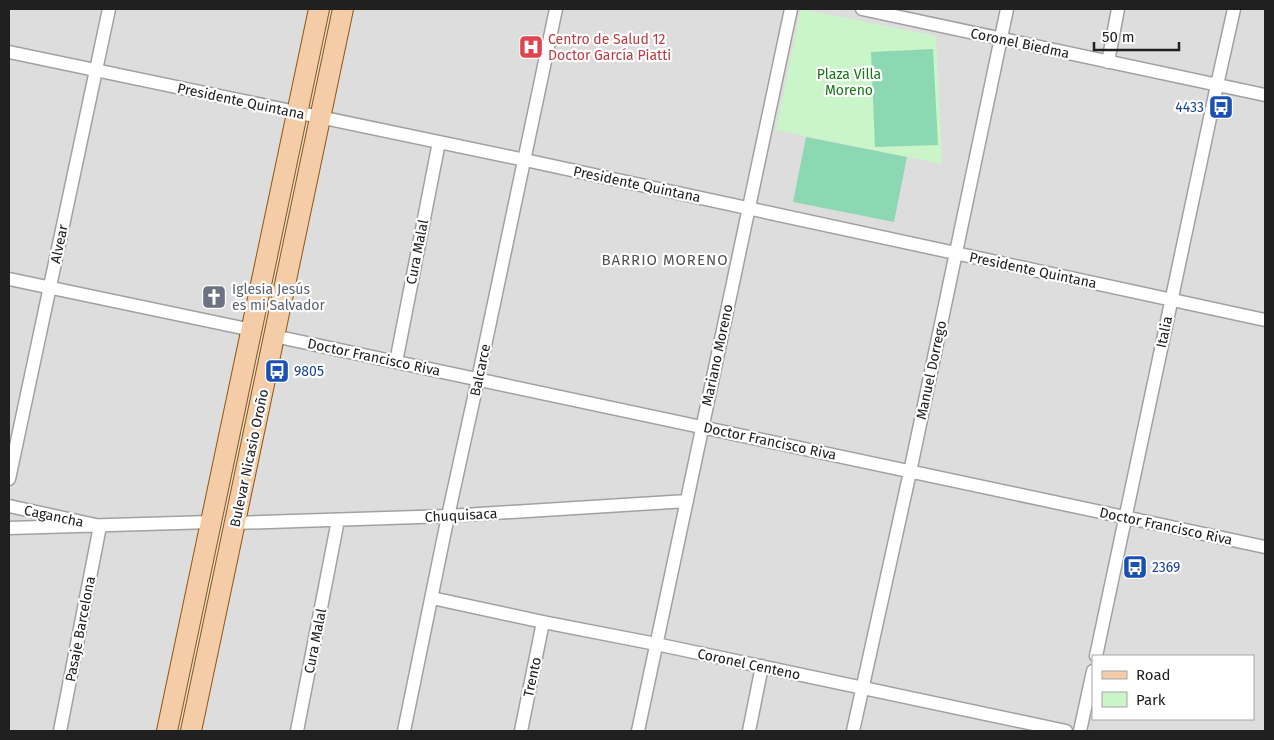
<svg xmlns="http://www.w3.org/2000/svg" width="1274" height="740" viewBox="0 0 1274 740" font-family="'Fira Sans',sans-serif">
<rect width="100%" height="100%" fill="#efece7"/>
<path fill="#dedddd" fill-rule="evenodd" d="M9 9H1265V731H9ZM1093 656H1253V719H1093Z"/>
<path fill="#c9f5c8" d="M801 9 936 36 942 164 776 130Z"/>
<path fill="#8cd8b3" d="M933 49 938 145 875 147 871 52Z
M806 137 907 157 894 222 793 202Z"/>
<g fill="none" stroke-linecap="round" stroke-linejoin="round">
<defs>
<path id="street" d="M862 9 1265 95
M9 52 525 160 1265 320
M1108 62 1118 9
M9 279 252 330
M274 336 1265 547
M396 362 439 142
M9 479 109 9
M9 506 100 526 60 731
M235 523 448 516 687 501
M9 528 211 522
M432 598 543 622 656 644 1066 731
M1096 656 1217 85 1234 9
M297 731 338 520
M404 731 448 516 478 379 556 9
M521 731 543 622
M638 731 791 9
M749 731 762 666
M853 731 910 472 1007 9
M1080 731 1093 671"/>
<path id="primary" d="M167 731 319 9
M191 731 343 9"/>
</defs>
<use href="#street" stroke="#a1a1a1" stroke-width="15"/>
<use href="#primary" stroke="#8f570d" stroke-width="22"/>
<use href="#street" stroke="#fff" stroke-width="12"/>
<use href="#primary" stroke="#f4cca7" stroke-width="20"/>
</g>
<defs>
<symbol id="hospital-square" viewBox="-11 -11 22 22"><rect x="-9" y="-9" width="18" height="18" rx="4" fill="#e0444e" stroke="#fff"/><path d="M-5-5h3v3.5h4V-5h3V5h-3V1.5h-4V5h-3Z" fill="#fff"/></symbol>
<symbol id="bus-square" viewBox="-11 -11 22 22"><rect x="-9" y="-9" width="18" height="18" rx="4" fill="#1a4fb4" stroke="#fff"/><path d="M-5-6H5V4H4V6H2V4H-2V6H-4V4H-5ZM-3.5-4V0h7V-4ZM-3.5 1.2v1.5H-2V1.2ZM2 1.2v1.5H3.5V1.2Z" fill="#fff"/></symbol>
<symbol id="church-square" viewBox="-11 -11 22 22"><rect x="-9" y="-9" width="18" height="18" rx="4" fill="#6b7280" stroke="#fff"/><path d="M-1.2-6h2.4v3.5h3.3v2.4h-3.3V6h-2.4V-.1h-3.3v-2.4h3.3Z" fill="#fff"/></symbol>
</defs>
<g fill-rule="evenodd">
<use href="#hospital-square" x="517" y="33" width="28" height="28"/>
<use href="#bus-square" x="1207" y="93" width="28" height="28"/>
<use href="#church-square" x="200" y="283" width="28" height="28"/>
<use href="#bus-square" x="263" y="357" width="28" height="28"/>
<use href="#bus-square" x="1121" y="553" width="28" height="28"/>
</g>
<g text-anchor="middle" stroke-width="4.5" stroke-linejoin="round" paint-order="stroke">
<g font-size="14" fill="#be3a42" stroke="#fff" text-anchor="start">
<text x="548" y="44">Centro de Salud 12<tspan x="548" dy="16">Doctor García Piatti</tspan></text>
</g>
<g font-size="14" fill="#202020" stroke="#fff">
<text transform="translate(1020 43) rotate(12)" y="5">Coronel Biedma</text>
<text transform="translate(241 101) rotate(12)" y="5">Presidente Quintana</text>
<text transform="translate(637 184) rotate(12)" y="5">Presidente Quintana</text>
<text transform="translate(59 244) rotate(-78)" y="5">Alvear</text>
<text transform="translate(417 252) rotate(-79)" y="5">Cura Malal</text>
<text transform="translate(1033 270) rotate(12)" y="5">Presidente Quintana</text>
<text transform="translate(1164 332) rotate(-78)" y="5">Italia</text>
<text transform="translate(717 355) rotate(-78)" y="5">Mariano Moreno</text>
<text transform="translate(374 357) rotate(12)" y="5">Doctor Francisco Riva</text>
<text transform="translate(480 370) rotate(-78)" y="5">Balcarce</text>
<text transform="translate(931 370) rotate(-78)" y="5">Manuel Dorrego</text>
<text transform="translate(770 441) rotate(12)" y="5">Doctor Francisco Riva</text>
<text transform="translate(249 458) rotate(-78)" y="5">Bulevar Nicasio Oroño</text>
<text transform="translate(461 515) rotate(-3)" y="5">Chuquisaca</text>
<text transform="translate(54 516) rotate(12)" y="5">Cagancha</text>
<text transform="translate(1166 526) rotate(12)" y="5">Doctor Francisco Riva</text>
<text transform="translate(80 629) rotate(-79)" y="5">Pasaje Barcelona</text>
<text transform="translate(315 641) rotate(-79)" y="5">Cura Malal</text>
<text transform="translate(749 664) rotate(12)" y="5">Coronel Centeno</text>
<text transform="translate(532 677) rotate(-78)" y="5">Trento</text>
</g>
<g font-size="14" fill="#167615" stroke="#fff">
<text x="849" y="79">Plaza Villa<tspan x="849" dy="16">Moreno</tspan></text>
</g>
<g font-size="14" fill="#164399" stroke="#fff" text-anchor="start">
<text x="1204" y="112" text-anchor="end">4433</text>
<text x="294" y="376">9805</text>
<text x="1152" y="572">2369</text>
</g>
<g font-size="14" fill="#5b616d" stroke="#fff" text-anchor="start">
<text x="232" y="294">Iglesia Jesús<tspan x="232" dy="16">es mi Salvador</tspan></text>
</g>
<g font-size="15" letter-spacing="1" fill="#535353" stroke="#fff">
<text x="665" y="265">BARRIO MORENO</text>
</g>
</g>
<rect width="1274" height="740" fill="none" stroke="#202020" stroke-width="20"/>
<rect x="1092" y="655" width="162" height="65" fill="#ffffff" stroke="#a6a6a6"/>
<rect x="1102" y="671" width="25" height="8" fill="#f4cca7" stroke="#a6a6a6"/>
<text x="1136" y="680" font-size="15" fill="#202020">Road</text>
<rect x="1102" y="692" width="25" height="15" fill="#c9f5c8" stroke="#a6a6a6"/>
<text x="1136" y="705" font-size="15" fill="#202020">Park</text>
<path d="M1094 42v8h85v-8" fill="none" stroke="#202020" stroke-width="2.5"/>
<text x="1102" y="42" font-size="15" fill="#202020" stroke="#ffffff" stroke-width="4" paint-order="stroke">50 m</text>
</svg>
